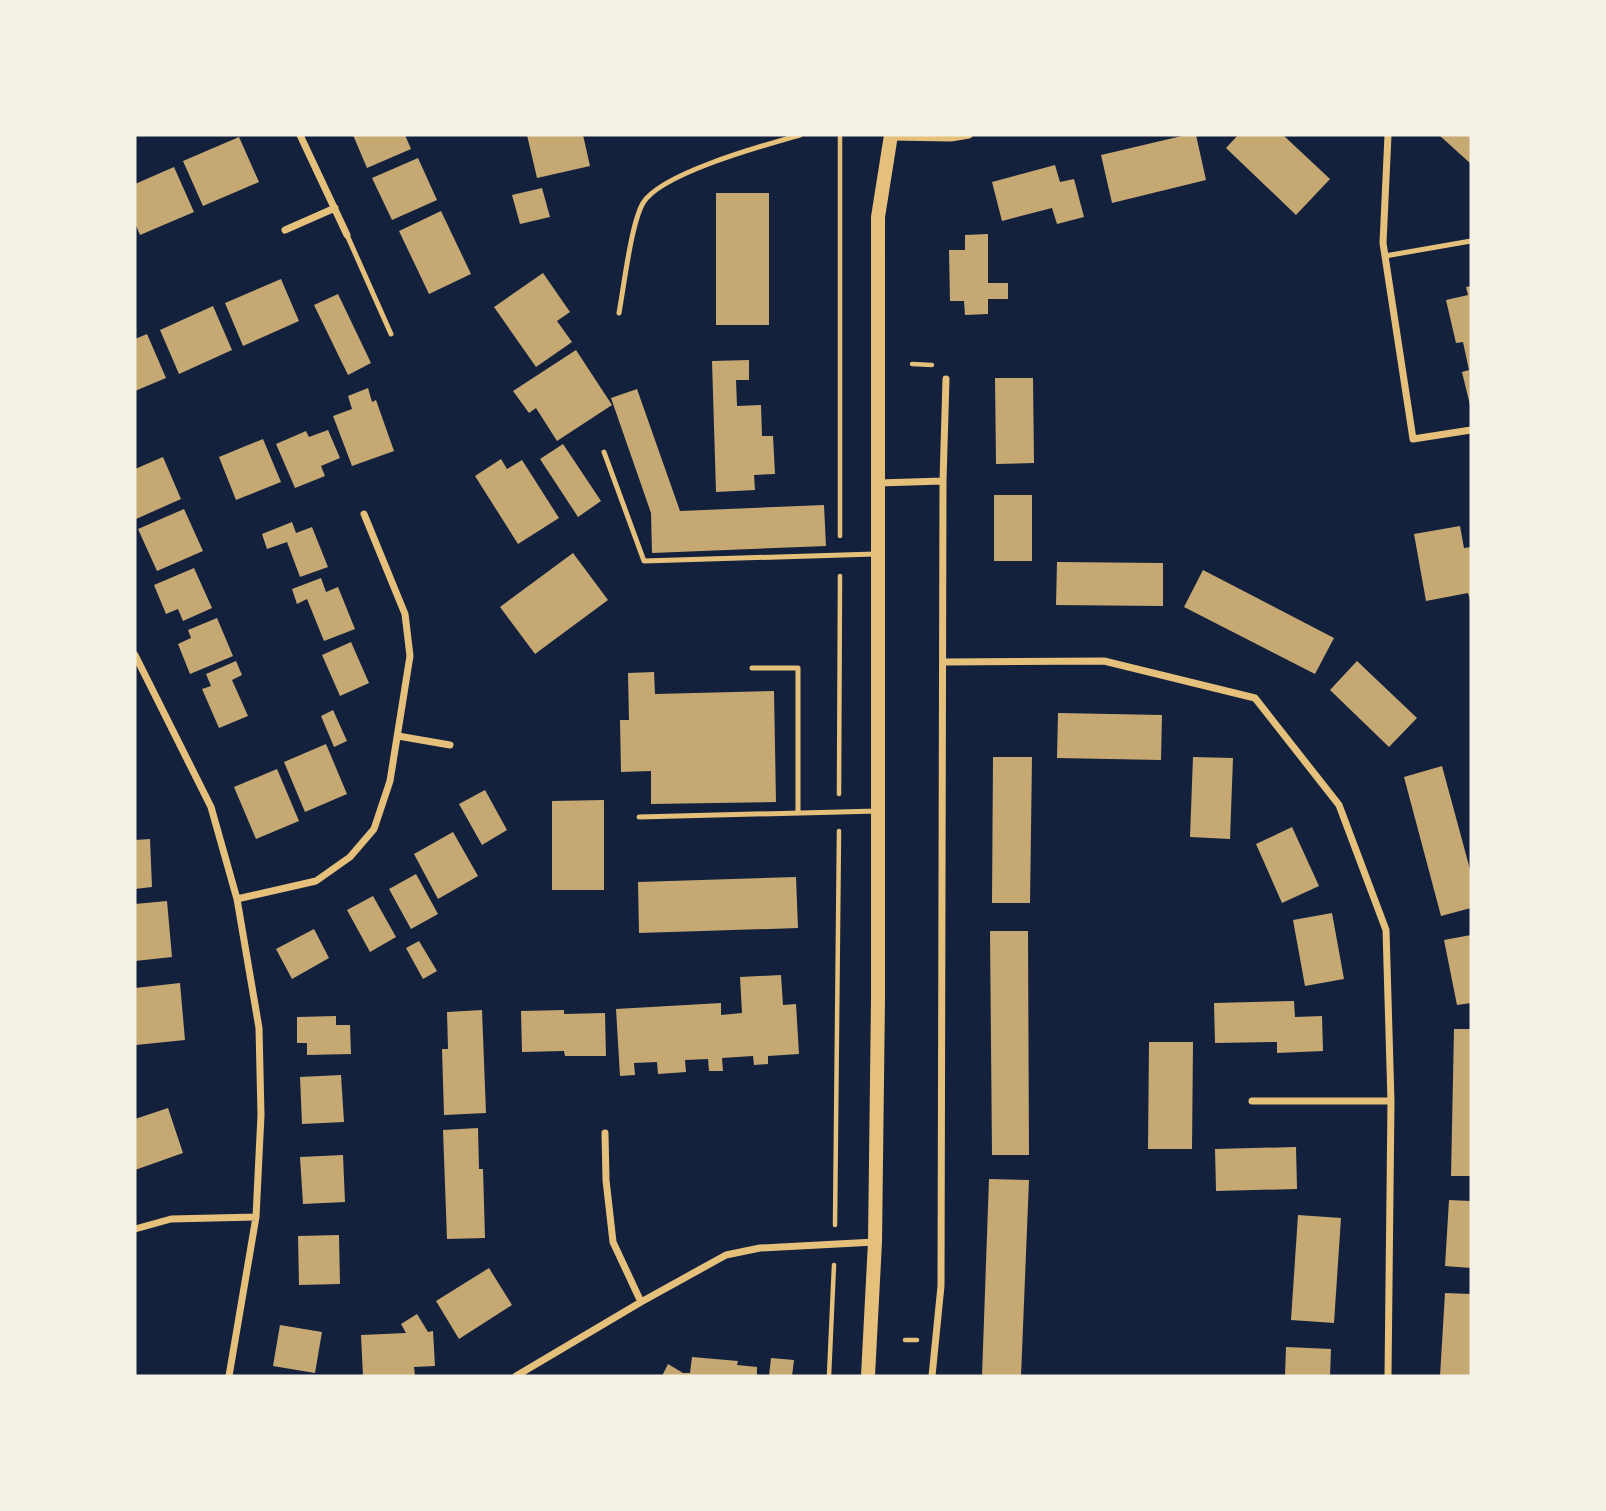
<svg xmlns="http://www.w3.org/2000/svg" width="1606" height="1511" viewBox="0 0 1606 1511" font-family="'Public Sans',sans-serif">
<rect width="100%" height="100%" fill="#14213d"/>
<path fill="#c6a872" d="M353 135H405L411 149 367 168Z
M527 135H583L590 166 537 178Z
M1186 135H1196L1206 180 1112 203 1101 155Z
M1238 135H1283L1330 179 1296 215 1226 148Z
M1439 135H1471V164Z
M239 137 259 182 203 206 183 161Z
M418 158 437 200 392 220 372 178Z
M1055 165 1060 182 1074 179 1084 217 1057 224 1052 208 1002 221 992 182Z
M174 167 194 212 140 235 135 223V184Z
M542 188 550 217 520 224 512 195Z
M716 193H769V325H716Z
M441 211 471 274 429 294 399 231Z
M988 234V283H1008V299H988V314L965 315 964 301H950L949 250H965V235Z
M543 273 570 312 557 321 572 342 536 367 494 307Z
M281 279 299 321 243 346 225 303Z
M1471 286V405H1470L1462 372 1469 370 1463 342 1456 343 1446 300 1468 295 1466 287Z
M338 294 371 363 348 375 314 305Z
M213 306 232 350 179 374 160 330Z
M147 334 166 378 135 391V339Z
M576 350 612 405 557 441 536 408 529 413 513 391Z
M749 360V380H736L737 406 761 405 762 436H773L775 474 754 475 755 490 716 492 712 361Z
M995 378H1033L1034 463 996 464Z
M368 388 372 402 376 400 394 451 352 466 333 416 352 409 348 396Z
M637 389 680 511 824 505 826 546 652 553 651 513 611 398Z
M328 430 340 458 321 466 325 476 295 488 276 444 306 431 309 437Z
M263 439 281 482 236 500 219 457Z
M563 444 601 501 578 517 540 459Z
M163 457 181 499 136 519 135 469Z
M501 459 507 469 522 460 559 518 518 544 475 476Z
M994 495H1032V561H994Z
M184 509 203 551 157 571 138 529Z
M292 522 296 533 312 527 328 567 300 577 287 542 267 549 262 534Z
M1460 526 1464 548 1471 547V603L1468 593 1426 601 1414 534Z
M573 553 608 600 535 654 500 607Z
M1057 562 1163 563V606L1056 605Z
M194 568 212 608 183 621 178 609 166 614 154 585Z
M1203 570 1334 638 1315 674 1184 607Z
M321 578 326 592 338 587 355 629 324 641 307 599 297 604 292 589Z
M217 618 233 656 190 674 178 644 191 638 188 630Z
M351 642 369 683 340 696 322 655Z
M236 661 242 675 232 680 248 716 219 728 202 689 211 686 206 674Z
M1357 661 1417 718 1389 747 1330 690Z
M654 672 655 694 774 691 776 802 651 804V771L621 772 620 720H629L628 673Z
M333 710 347 741 334 747 321 716Z
M1058 713 1162 715 1161 760 1057 758Z
M326 744 347 794 305 812 284 762Z
M993 757H1032L1030 903H992Z
M1193 757 1233 758 1230 839 1190 837Z
M1442 766 1471 873V908L1441 916 1404 777Z
M277 769 299 821 256 839 234 787Z
M485 790 507 830 482 845 459 804Z
M604 800V890H552V801Z
M1292 827 1319 886 1282 903 1256 844Z
M453 832 478 876 438 899 414 854Z
M150 839 152 887 135 889V840Z
M416 874 438 914 411 929 389 889Z
M796 877 798 928 639 933 638 882Z
M373 896 396 937 370 952 347 910Z
M167 901 172 957 135 961V904Z
M1332 913 1344 979 1305 986 1293 920Z
M314 929 329 958 292 979 276 949Z
M990 931H1028L1029 1155H992Z
M1471 935V1003L1457 1005 1444 940Z
M419 941 437 971 423 979 406 948Z
M781 975 783 1005 796 1004 799 1054 768 1056V1064L754 1065 753 1056 722 1058 723 1071H709L708 1059 685 1060 686 1072 658 1074 657 1062 634 1063 635 1075 620 1076 616 1009 721 1003V1015L742 1013 740 977Z
M180 983 185 1040 136 1045 135 988Z
M1294 1001 1295 1017 1322 1016 1323 1051 1277 1053V1042L1215 1043 1214 1003Z
M482 1010 486 1113 444 1115 442 1049H448L447 1012Z
M564 1010V1014L605 1013 606 1056H565L564 1051 522 1052 521 1011Z
M336 1016V1025H350L351 1054 307 1055V1043H297V1017Z
M1454 1029H1471V1176H1451Z
M1149 1042H1193L1192 1149H1148Z
M341 1075 344 1122 302 1124 300 1077Z
M168 1108 183 1153 135 1170V1119Z
M478 1128 479 1169H483L485 1238 447 1239 443 1130Z
M1296 1147 1297 1189 1216 1191 1215 1149Z
M343 1155 345 1202 303 1204 300 1157Z
M989 1179 1029 1180 1021 1376H982Z
M1449 1200 1471 1201V1268L1445 1266Z
M1298 1215 1341 1218 1334 1323 1291 1320Z
M339 1235 340 1284 299 1285 298 1236Z
M489 1268 512 1305 459 1339 436 1301Z
M1445 1293 1471 1294V1376H1440Z
M417 1314 428 1332 433 1331 435 1366 414 1367 415 1376H363L361 1335 406 1333 401 1324Z
M280 1325 322 1332 315 1373 273 1366Z
M1286 1347 1331 1349 1330 1376H1285Z
M692 1357 738 1361 737 1365 757 1367V1376H662L668 1364 683 1373H690Z
M771 1358 794 1360 792 1376H769Z"/>
<g fill="none" stroke-linecap="round" stroke-linejoin="round">
<path stroke="#e5c07b" stroke-width="4.5" d="M912 364 932 365
M840 536V135
M839 794 840 576
M835 1225 839 831
M905 1340H917
M829 1376 834 1265"/>
<path stroke="#e5c07b" stroke-width="5" d="M347 235 391 334
M1385 256 1471 241
M619 313C624 286 631 224 643 203 661 173 765 145 800 135
M604 452 644 561 875 554
M752 668H798V813
M639 817 878 811"/>
<path stroke="#e5c07b" stroke-width="7" d="M300 135 347 235
M1388 135 1383 243 1413 439 1471 430
M892 137 951 138 969 135
M285 230 335 208
M879 483 943 481
M135 655 211 807 237 899 259 1028 261 1115 256 1217 229 1376
M944 662 1104 661 1255 698 1339 805 1386 930 1391 1101 1388 1376
M398 736 450 745
M237 899 316 881 350 857 374 829 390 781 410 656 405 614 364 514
M1252 1101H1391
M605 1133 606 1180 613 1242 641 1302
M135 1229 171 1219 256 1217
M516 1376 641 1302 726 1255 760 1248 875 1242
M932 1376 941 1286 943 481 946 379"/>
<path stroke="#e5c07b" stroke-width="14" d="M868 1376 875 1242 878 998V217L891 135"/>
</g>
<rect width="1606" height="1511" fill="none" stroke="#f6f1e7" stroke-width="273"/>
</svg>
